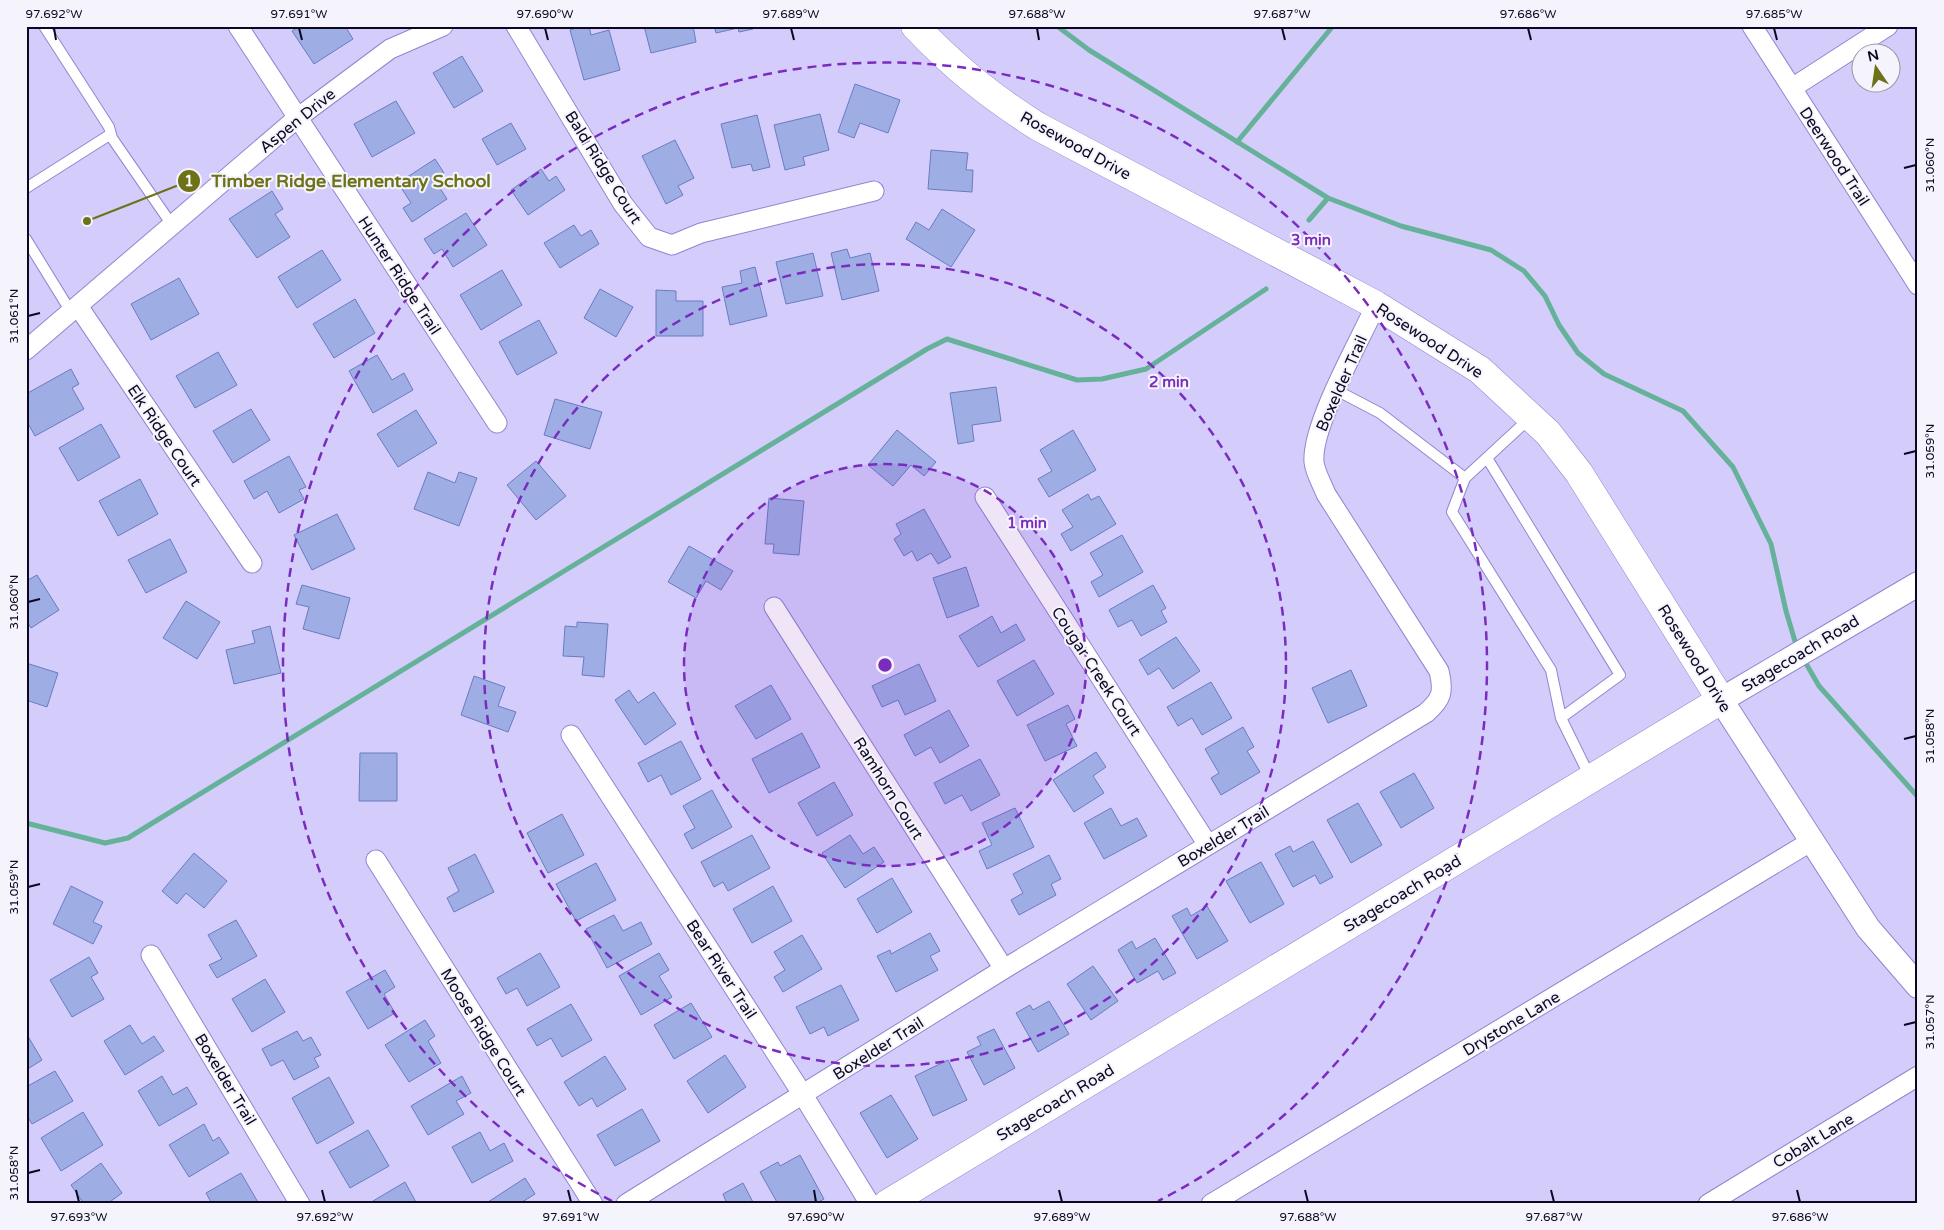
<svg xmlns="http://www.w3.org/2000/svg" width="1944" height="1230" viewBox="0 0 1944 1230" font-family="'Varela Round',sans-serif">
<rect width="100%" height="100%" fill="#d4cdfc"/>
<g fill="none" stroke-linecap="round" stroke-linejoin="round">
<path stroke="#66b19a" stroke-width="5" d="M1057 26 1089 50 1328 198 1401 226 1491 250 1524 271 1545 296 1559 325 1578 353 1604 374 1683 411 1733 467 1771 544 1786 611 1797 648
M1237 142 1333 26
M1309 220 1328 198
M1804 660 1819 686 1918 797
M26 823 105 843 128 838 927 349 947 339 1077 380 1102 379 1146 369 1266 289"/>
</g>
<path fill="#9eaee5" stroke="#6a7bc0" d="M300 26H345L353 39 314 64 292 31Z
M582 26H589L591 35 609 30 620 70 584 80 570 30Z
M644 26H693L696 42 651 53Z
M714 26H753V29L739 32 738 28 716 33Z
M462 56 483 91 454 108 433 73Z
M855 84 900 100 888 133 860 123 854 138 838 132Z
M396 101 415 133 372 157 354 124Z
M820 114 829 150 803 157 805 165 785 170 774 125Z
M757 115 770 167 753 171 751 164 732 168 721 124Z
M511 123 526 149 497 165 482 139Z
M675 140 694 178 678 186 683 195 666 204 642 156Z
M931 150 968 153 966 170H973L972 192 928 189Z
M435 159 444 173 434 179 447 199 412 222 403 208 411 203 398 183Z
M541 169 549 181 556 176 565 190 528 215 511 190Z
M272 191 283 209 275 214 290 237 257 258 229 219Z
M942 209 975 230 951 267 906 239 916 222 929 230Z
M466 213 487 245 453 267 442 249 434 254 424 239Z
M574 225 581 236 591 230 599 244 560 268 544 243Z
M847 249 850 258 870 253 879 291 842 300 831 253Z
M322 250 341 280 297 308 278 277Z
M813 253 823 296 786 304 776 262Z
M755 267 767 316 730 325 722 287 742 283 740 271Z
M502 270 522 305 481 330 460 295Z
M179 278 199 314 151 340 131 304Z
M600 289 633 307 616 337 584 318Z
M656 290 676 291V301H703V336H656Z
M355 299 375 333 334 358 313 324Z
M539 320 557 353 517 375 499 342Z
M218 352 237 385 195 408 176 376Z
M377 355 392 380 404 373 413 390 373 413 349 371Z
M71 369 79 384 72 388 84 409 35 436 26 420V394Z
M996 387 1001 421 972 425 974 441 958 444 950 393Z
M555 399 602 412 590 449 544 435Z
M251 409 270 440 233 463 213 431Z
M416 410 437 443 398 467 377 434Z
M101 424 120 457 78 481 59 448Z
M897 430 936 462 924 476 911 465 893 486 868 465Z
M1073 430 1096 470 1049 497 1038 479 1052 471 1040 450Z
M289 456 306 487 299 490 304 499 279 513 267 491 254 499 244 481Z
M536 461 566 496 536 520 507 485Z
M428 472 455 483 459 472 477 478 459 526 414 509Z
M140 479 158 514 118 536 99 501Z
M1088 494 1091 500 1099 496 1116 524 1071 551 1061 534 1073 527 1062 510Z
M769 498 804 501 799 555 773 553 774 544H765Z
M924 509 951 557 938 564 931 553 917 561 912 551 904 556 894 539 901 534 896 524Z
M337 514 355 549 312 570 294 535Z
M1122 535 1143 572 1099 597 1091 582 1103 575 1090 553Z
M170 539 187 572 146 593 128 560Z
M689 546 733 571 721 590 706 581 696 598 668 582Z
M966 567 979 606 947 618 933 578Z
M37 575 59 610 31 628 26 620V581Z
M302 585 350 598 339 639 303 629 309 607 296 604Z
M1153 585 1166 608 1161 611 1167 622 1141 636 1132 620 1118 627 1109 610Z
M186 601 220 622 197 659 163 638Z
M992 616 1001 633 1016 624 1025 640 978 667 959 636Z
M577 622 608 624 604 677 582 675 584 657 563 656 565 626 577 627Z
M270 626 281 673 234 684 226 650 255 643 252 631Z
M1176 637 1200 671 1173 689 1159 668 1148 675 1139 660Z
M1034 660 1054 694 1017 716 997 681Z
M26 663 58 673 47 707 26 700Z
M919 664 936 701 905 715 898 700 882 707 872 686Z
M1351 670 1367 706 1328 723 1312 688Z
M474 676 505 687 498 706 516 712 508 732 461 715Z
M1211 682 1232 718 1202 735 1192 718 1178 726 1167 707Z
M771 685 791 719 756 739 735 706Z
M629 690 638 703 654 692 676 724 645 745 615 700Z
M1068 705 1075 719 1066 724 1077 746 1045 761 1027 725Z
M949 710 969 746 940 763 931 747 915 756 904 735Z
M1243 727 1254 747 1247 751 1260 772 1221 795 1211 778 1219 773 1205 749Z
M802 733 820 767 769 793 752 759Z
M681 741 701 779 671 795 661 775 648 782 638 763Z
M1096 752 1106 767 1093 776 1104 793 1074 812 1053 780Z
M360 753H397V801H359Z
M980 759 1000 795 971 811 962 795 945 804 934 783Z
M1414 773 1434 808 1401 828 1380 792Z
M834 782 853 815 817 836 798 803Z
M712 790 732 827 692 849 684 834 695 828 683 806Z
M1358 803 1382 845 1351 863 1327 820Z
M1015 808 1034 847 987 869 979 851 992 845 982 823Z
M1111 808 1121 826 1137 818 1147 836 1104 859 1084 823Z
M562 814 584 855 548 873 527 833Z
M752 835 770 868 728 891 723 882 714 887 701 862Z
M850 835 863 854 874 847 884 862 845 888 822 853Z
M1313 841 1333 877 1320 884 1315 875 1293 887 1275 854 1290 846 1293 852Z
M194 853 227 881 204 908 186 893 177 904 162 891Z
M475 854 494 892 454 912 447 898 459 891 448 868Z
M1049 855 1061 879 1051 884 1056 895 1019 915 1011 900 1023 893 1013 874Z
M1261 862 1284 904 1250 923 1226 881Z
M596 863 616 900 576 921 556 884Z
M892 878 912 912 877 933 857 899Z
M71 886 103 902 93 922 102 926 93 944 53 924Z
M773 886 792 921 752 943 733 909Z
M1207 906 1228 941 1197 959 1172 916 1187 908 1191 916Z
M614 915 623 931 641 922 652 944 607 968 586 929Z
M236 920 257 956 217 978 209 965 222 959 208 935Z
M930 933 940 951 930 956 938 970 896 992 877 956 890 950 891 954Z
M802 935 822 969 783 992 774 977 785 970 774 952Z
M1155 938 1176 973 1163 980 1158 971 1137 983 1118 950 1132 941 1136 949Z
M540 953 560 987 527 1006 517 988 506 994 497 978Z
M659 953 669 970 659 976 672 997 641 1015 619 976Z
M89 957 98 973 91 977 104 999 72 1017 50 980Z
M1093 966 1118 1001 1091 1020 1067 984Z
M385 970 395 987 384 994 395 1013 368 1029 346 992Z
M265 979 285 1012 252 1032 232 999Z
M841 985 859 1020 828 1036 824 1027 810 1034 796 1007Z
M1049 1001 1069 1034 1038 1052 1016 1013 1030 1005 1033 1010Z
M691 1003 712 1037 674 1059 654 1025Z
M571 1004 592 1040 562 1057 551 1038 537 1046 527 1029Z
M425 1020 435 1036 428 1041 441 1063 409 1082 385 1045Z
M130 1025 142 1044 154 1036 164 1051 125 1075 104 1041Z
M994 1029 1015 1068 984 1085 967 1052 981 1045 977 1037Z
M297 1031 303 1041 311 1037 321 1055 314 1058 319 1067 294 1080 283 1060 271 1066 262 1049Z
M26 1033 42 1060 26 1070Z
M725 1055 746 1087 708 1113 687 1081Z
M605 1056 626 1089 597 1107 592 1098 579 1106 564 1082Z
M948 1060 967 1100 933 1116 915 1076Z
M55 1071 73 1101 32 1124 26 1114V1087Z
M162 1076 173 1095 187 1087 197 1104 159 1126 138 1091Z
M462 1076 471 1093 456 1101 464 1114 428 1135 411 1106Z
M329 1077 354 1123 317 1144 292 1098Z
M891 1095 918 1139 887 1158 860 1113Z
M642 1109 660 1141 615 1166 597 1135Z
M83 1112 103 1145 61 1171 41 1138Z
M204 1124 213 1141 219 1137 229 1153 189 1177 169 1145Z
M368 1130 389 1166 350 1188 329 1152Z
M480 1132 490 1151 504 1143 513 1161 472 1183 452 1147Z
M800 1155 824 1199 815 1204H778L760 1172 778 1162 780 1166Z
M101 1163 122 1193 107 1204H84L71 1185Z
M241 1173 259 1204H212L206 1193Z
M525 1178 535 1194 519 1204H485Z
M405 1182 417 1204H368Z
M743 1183 754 1204H727L723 1194Z"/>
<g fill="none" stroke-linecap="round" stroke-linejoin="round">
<defs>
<path id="service" d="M44 26 109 127 112 138 172 225
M26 188 111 134
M26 239 71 312
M1336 390 1380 413 1465 478 1531 417
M1487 458 1620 675 1561 718 1590 777
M1465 478 1452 512 1551 670 1561 718"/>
<path id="minor" d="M238 26 497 423
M516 26 623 204 649 237 672 245 701 233 874 191
M1752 26 1918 285
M1792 88 1888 26
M78 306 252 563
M26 350 296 119 390 49 443 26
M985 497 1208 845
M774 607 1004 969
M571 735 803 1095 870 1204
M376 860 593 1204
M151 955 300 1204
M626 1204 1004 969 1426 713C1442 699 1444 692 1439 671L1326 494C1322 484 1315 472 1314 462 1311 426 1360 340 1376 305
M1211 1204 1810 842
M1708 1204 1918 1076"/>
<path id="tertiary" d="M1918 584 1721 700 1868 928 1918 986"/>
<path id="secondary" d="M887 1204 1721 700 1579 473 1548 433 1480 370 1376 305 1037 126C989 95 955 68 915 26"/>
</defs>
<use href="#service" stroke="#9385ce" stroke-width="12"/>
<use href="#minor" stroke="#9385ce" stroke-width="21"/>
<use href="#tertiary" stroke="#9385ce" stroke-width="26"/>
<use href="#secondary" stroke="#9385ce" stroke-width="29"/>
<use href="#service" stroke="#fff" stroke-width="10"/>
<use href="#minor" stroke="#fff" stroke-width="19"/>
<use href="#tertiary" stroke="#fff" stroke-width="24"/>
<use href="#secondary" stroke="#fff" stroke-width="28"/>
</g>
<path fill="none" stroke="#0e0722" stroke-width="2" d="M54 28 56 40M299 28 302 40M545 28 548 40M791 28 794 40M1037 28 1039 40M1282 28 1285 40M1528 28 1531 40M1774 28 1777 40M1904 168 1916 165M28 316 40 313M1904 454 1916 451M28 602 40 599M1904 739 1916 736M28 887 40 884M1904 1025 1916 1022M28 1173 40 1170M76 1190 79 1202M322 1190 325 1202M568 1190 571 1202M814 1190 816 1202M1059 1190 1062 1202M1305 1190 1308 1202M1551 1190 1554 1202M1797 1190 1800 1202"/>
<circle cx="885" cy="665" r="201" fill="#7b2cbf" fill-opacity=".12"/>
<g fill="none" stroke="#7b2cbf" stroke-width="2.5" stroke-dasharray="9 6">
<circle cx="885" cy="665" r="201"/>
<circle cx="885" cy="665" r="401"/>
<path d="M612 1201A602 602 0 1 1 1158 1201"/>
</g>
<g text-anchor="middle" stroke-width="4" stroke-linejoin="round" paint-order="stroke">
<g font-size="16" fill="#0e0722" stroke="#f5f4fc">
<text transform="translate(297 120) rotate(-39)" y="6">Aspen Drive</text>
<text transform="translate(1076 145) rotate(29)" y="6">Rosewood Drive</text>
<text transform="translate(1835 156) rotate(57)" y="6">Deerwood Trail</text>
<text transform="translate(604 167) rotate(58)" y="6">Bald Ridge Court</text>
<text transform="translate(400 275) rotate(57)" y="6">Hunter Ridge Trail</text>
<text transform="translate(1430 340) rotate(33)" y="6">Rosewood Drive</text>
<text transform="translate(1341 383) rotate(-66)" y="6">Boxelder Trail</text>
<text transform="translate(165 435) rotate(56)" y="6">Elk Ridge Court</text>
<text transform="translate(1800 653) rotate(-31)" y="6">Stagecoach Road</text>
<text transform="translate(1695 658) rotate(58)" y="6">Rosewood Drive</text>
<text transform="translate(1097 671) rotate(57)" y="6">Cougar Creek Court</text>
<text transform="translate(889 788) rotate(58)" y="6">Ramhorn Court</text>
<text transform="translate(1223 836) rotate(-31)" y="6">Boxelder Trail</text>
<text transform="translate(1402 893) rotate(-31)" y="6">Stagecoach Road</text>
<text transform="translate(722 969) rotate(57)" y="6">Bear River Trail</text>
<text transform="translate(1511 1023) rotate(-31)" y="6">Drystone Lane</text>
<text transform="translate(484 1032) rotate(58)" y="6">Moose Ridge Court</text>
<text transform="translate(878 1048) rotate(-32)" y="6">Boxelder Trail</text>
<text transform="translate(226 1079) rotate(59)" y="6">Boxelder Trail</text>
<text transform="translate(1055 1102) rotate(-31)" y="6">Stagecoach Road</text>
<text transform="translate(1813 1140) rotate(-31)" y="6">Cobalt Lane</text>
</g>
</g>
<circle cx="885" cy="665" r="8" fill="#7b2cbf" stroke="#f5f4fc" stroke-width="2.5"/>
<g font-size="15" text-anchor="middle" font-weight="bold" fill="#7b2cbf" stroke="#f5f4fc" stroke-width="4" stroke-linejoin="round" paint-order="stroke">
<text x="1311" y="245">3 min</text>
<text x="1169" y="387">2 min</text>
<text x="1027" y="528">1 min</text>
</g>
<path fill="none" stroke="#6d7117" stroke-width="2" d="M87 221L189 181"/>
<g fill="#6d7117" stroke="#f5f4fc" stroke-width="2">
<circle cx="87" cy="221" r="5"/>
<circle cx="189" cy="181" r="12"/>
</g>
<g font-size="15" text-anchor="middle" font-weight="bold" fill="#fff">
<text x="189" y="186">1</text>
</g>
<g font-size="18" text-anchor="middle" font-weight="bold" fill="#6d7117" stroke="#f5f4fc" stroke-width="4" stroke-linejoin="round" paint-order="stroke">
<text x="351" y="187">Timber Ridge Elementary School</text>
</g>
<rect width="1944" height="1230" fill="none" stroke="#f5f4fc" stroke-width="55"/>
<g transform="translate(1876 68) rotate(347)"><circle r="24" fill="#f5f4fc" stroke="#9995a5"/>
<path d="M0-4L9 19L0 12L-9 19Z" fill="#6d7117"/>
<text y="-8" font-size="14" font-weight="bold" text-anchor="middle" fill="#0e0722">N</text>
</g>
<rect x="28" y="28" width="1888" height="1174" fill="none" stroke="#0e0722" stroke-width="2"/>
<g font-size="12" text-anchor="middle" fill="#0e0722">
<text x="54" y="18">97.692°W</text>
<text x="299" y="18">97.691°W</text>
<text x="545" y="18">97.690°W</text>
<text x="791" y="18">97.689°W</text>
<text x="1037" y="18">97.688°W</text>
<text x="1282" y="18">97.687°W</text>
<text x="1528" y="18">97.686°W</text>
<text x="1774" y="18">97.685°W</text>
<text transform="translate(1930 165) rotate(-90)" y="4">31.060°N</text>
<text transform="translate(14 316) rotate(-90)" y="4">31.061°N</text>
<text transform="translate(1930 451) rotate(-90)" y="4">31.059°N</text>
<text transform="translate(14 602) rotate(-90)" y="4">31.060°N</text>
<text transform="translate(1930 736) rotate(-90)" y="4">31.058°N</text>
<text transform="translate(14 887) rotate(-90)" y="4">31.059°N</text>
<text transform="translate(1930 1022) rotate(-90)" y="4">31.057°N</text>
<text transform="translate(14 1173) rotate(-90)" y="4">31.058°N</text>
<text x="79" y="1221">97.693°W</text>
<text x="325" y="1221">97.692°W</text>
<text x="571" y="1221">97.691°W</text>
<text x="816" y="1221">97.690°W</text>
<text x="1062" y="1221">97.689°W</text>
<text x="1308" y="1221">97.688°W</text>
<text x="1554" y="1221">97.687°W</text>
<text x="1800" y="1221">97.686°W</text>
</g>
</svg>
